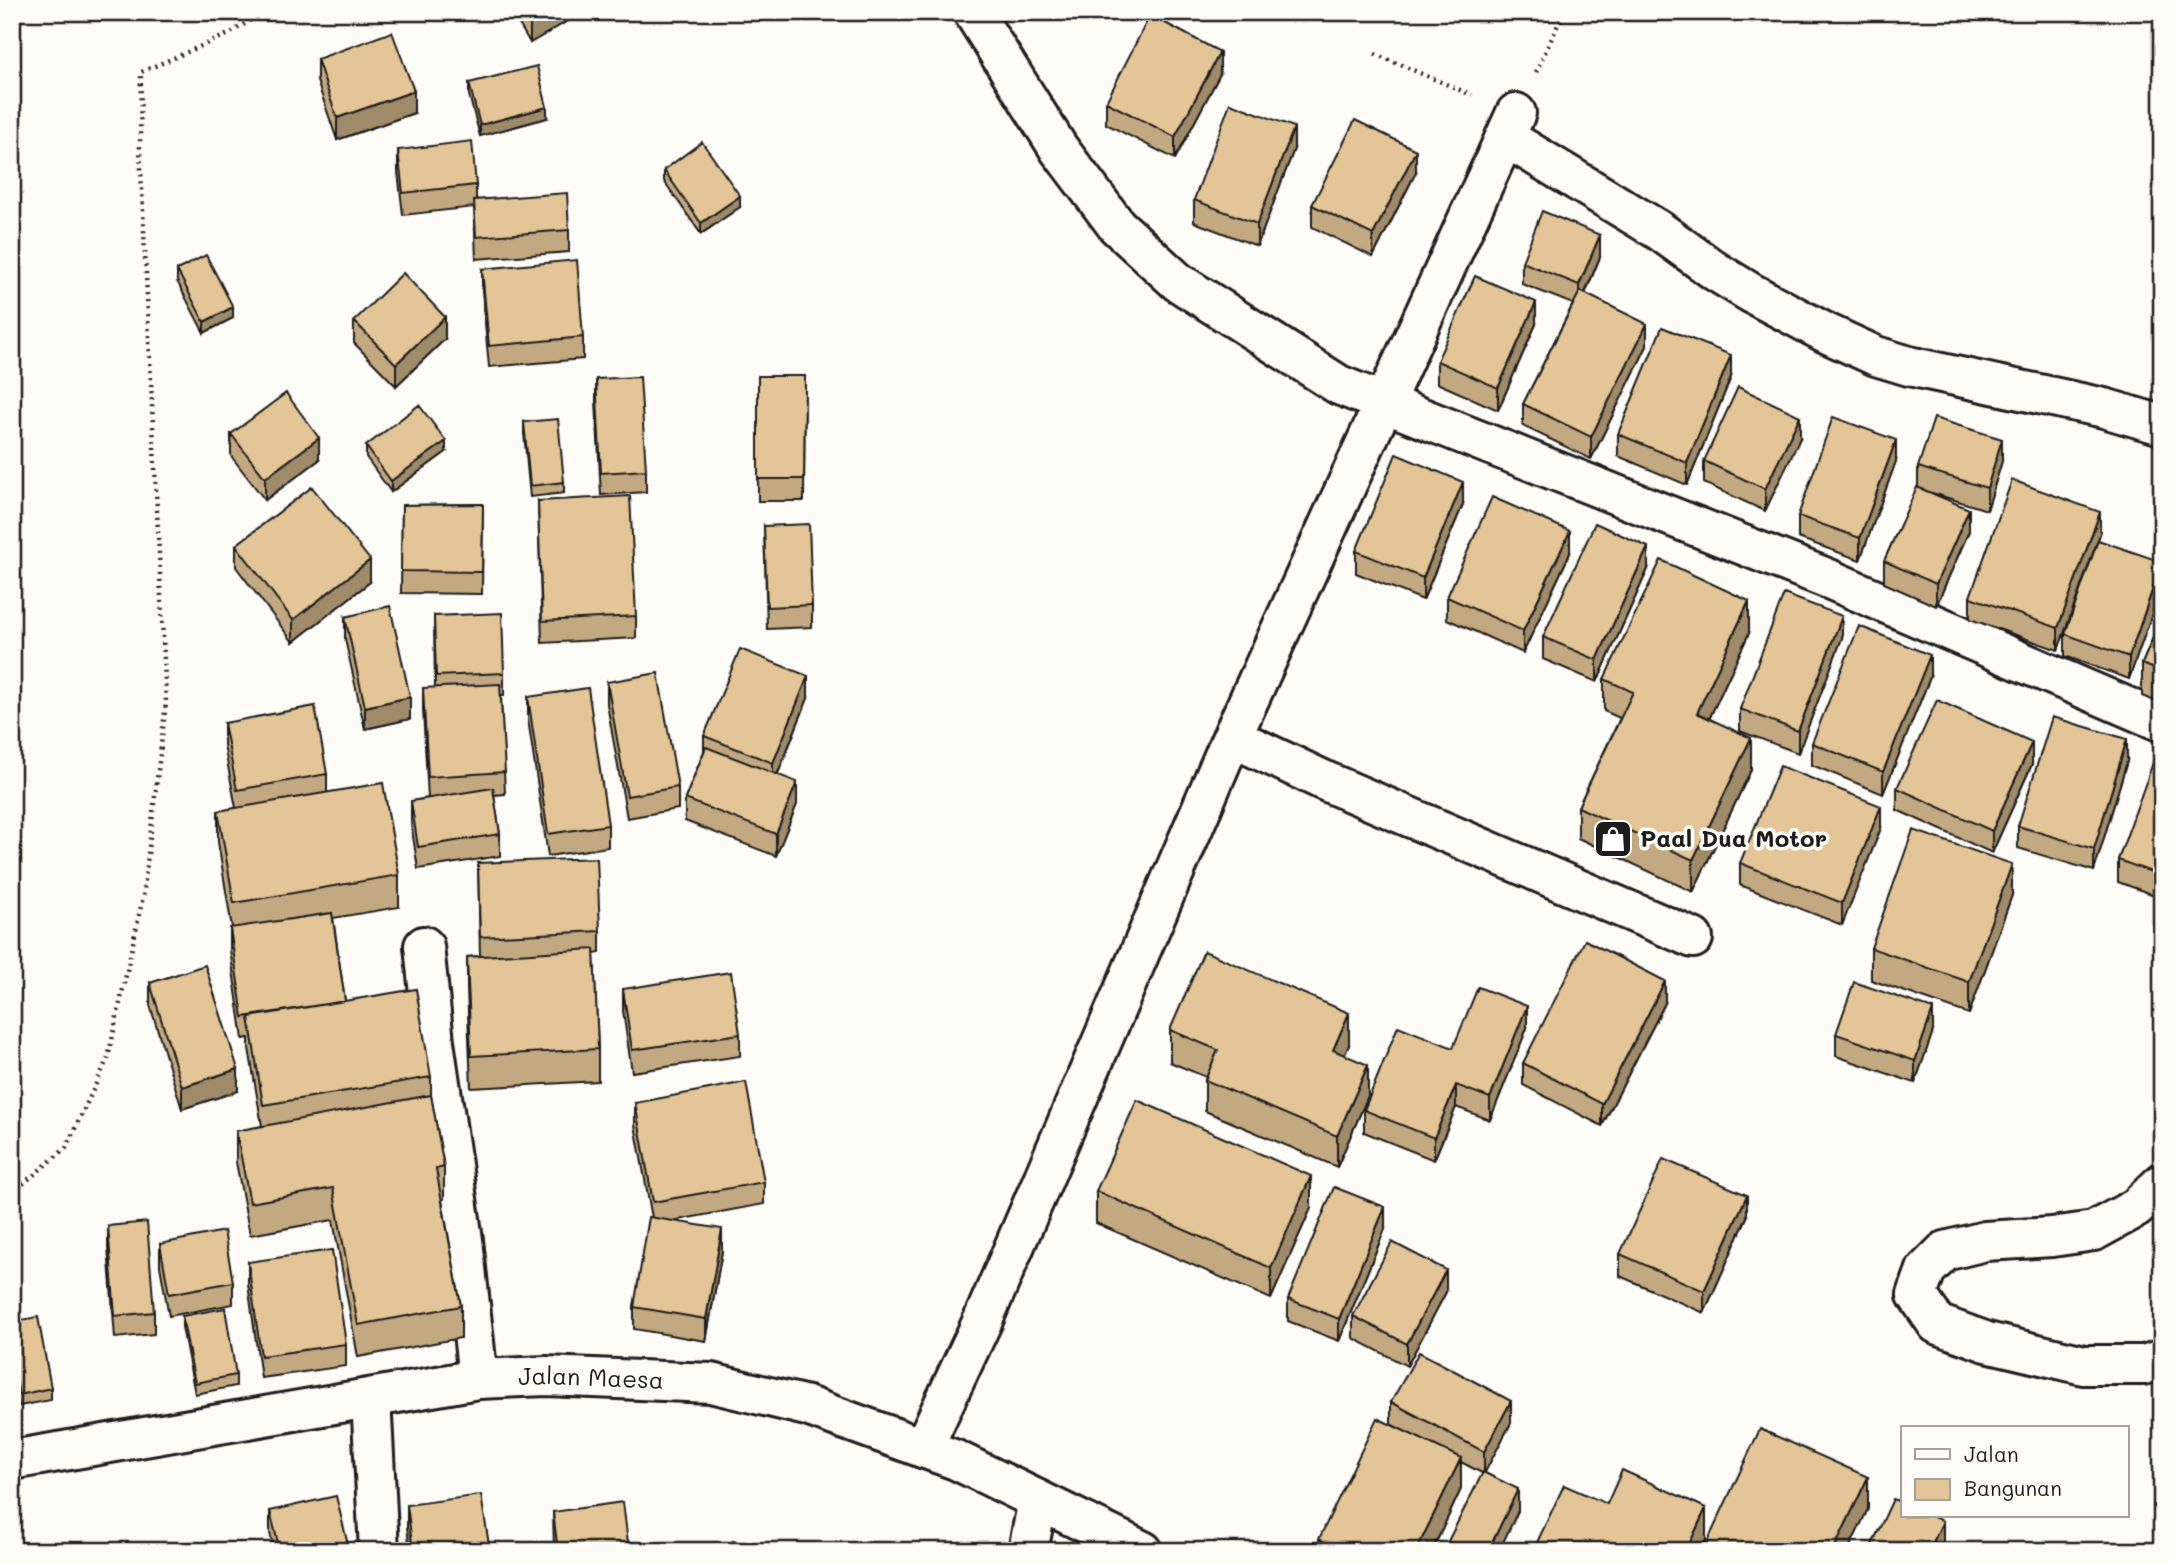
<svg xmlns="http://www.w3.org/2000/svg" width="2174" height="1563" viewBox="0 0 2174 1563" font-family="Mali,sans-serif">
<rect width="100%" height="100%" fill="#fdfcf7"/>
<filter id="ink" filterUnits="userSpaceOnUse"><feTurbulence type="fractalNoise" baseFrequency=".0143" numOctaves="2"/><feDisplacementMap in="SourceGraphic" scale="14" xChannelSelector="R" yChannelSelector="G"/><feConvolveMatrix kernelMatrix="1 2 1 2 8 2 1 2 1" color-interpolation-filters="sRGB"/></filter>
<g filter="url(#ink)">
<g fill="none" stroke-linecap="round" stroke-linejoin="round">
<defs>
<path id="street" d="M973 12 1059 149 1117 226 1178 282 1339 385 1829 579 2162 722
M1505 137 1660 231 1715 271 1751 293 1826 333 1876 356 1909 366 2104 408 2162 425
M1232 737 1325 781 1693 938
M424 946 434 1042 463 1240 478 1379
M2162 1183 2136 1208 2094 1231 2052 1237 1985 1241 1945 1251 1926 1270 1917 1295 1937 1324 1987 1342 2084 1365H2144L2162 1359
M371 1398 379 1551
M923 1448 983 1320 1232 737 1516 113
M1028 1551 1038 1500"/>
<g id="secondary">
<path id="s1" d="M12 1460 478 1379 546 1376 711 1383 807 1406 956 1460 1143 1551"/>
</g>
</defs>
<use href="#street" stroke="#1c1c1c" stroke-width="44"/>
<use href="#secondary" stroke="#1c1c1c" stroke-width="44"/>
<path stroke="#1c1c1c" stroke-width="4.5" stroke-dasharray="2 5" stroke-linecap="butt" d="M1375 54 1472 95
M1536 72 1564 12
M12 1193 66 1148 108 1058 143 897 166 703 140 147 141 72 229 34 263 12"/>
<use href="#street" stroke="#fdfcf7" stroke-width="38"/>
<use href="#secondary" stroke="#fdfcf7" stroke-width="38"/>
</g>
<path fill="#c3a982" stroke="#1c1c1c" stroke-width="2" d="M512 12H571V19L530 43Z
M317 59 414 113 337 140 317 81Z
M1220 74 1175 159 1106 124V102Z
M469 83 547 118 480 136 469 95Z
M1294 149 1257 246 1194 222V200Z
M398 150 476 185V199L569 230V252L476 259 474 207 403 215 398 172Z
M664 170 740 207 701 234 664 181Z
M1416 172 1373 257 1312 227V205Z
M1600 257 1585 294 1647 346 1591 459 1523 426V404L1573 304 1522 284V262Z
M482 269 583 337V359L489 367 482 291Z
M177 270 233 318 204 333 177 281Z
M354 321 445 339 396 386 354 343Z
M1536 324 1498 410 1437 383V361Z
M758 376H805L804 501H758Z
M1731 377 1687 485 1618 456V434Z
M596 379 646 470V492L601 495 596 401Z
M524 422 564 482V493L530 497 524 433Z
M231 434 319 460 265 500 231 456Z
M1800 438 1765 511 1704 483V461Z
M366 446 446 452 391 492 366 457Z
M1896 461 1860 560 1798 538V516Z
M2002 461 1987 510 1932 493 1969 531 1936 606 1884 583V561L1918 487V467Z
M538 501 636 616V638L542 643Z
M483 504 482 594 401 593 402 505Z
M1463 504 1423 600 1356 573V551Z
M764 526 812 605V627L767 629Z
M2100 534 2058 650 1970 619V597Z
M236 545 370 582 293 642 236 567Z
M1570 553 1523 653 1447 619V597Z
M2162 562V585L2129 679 2065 656V634Z
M1648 569 1597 682 1543 659V637Z
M434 616 504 673V695H501L505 794 494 795 500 834V856L418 869 411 823V801L428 798 423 710V688H435Z
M2162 616V704L2142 696V664Z
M345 617 410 719 365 729 345 639Z
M1749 633 1709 719 1751 770 1693 892 1578 838V807L1620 718 1604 711V679Z
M1842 638 1798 753 1740 731V709Z
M1930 677 1883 794 1812 765V743Z
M607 682 678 787V809L627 818 607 704Z
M528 697 608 825V847L548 856 528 719Z
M808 698 778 774 797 804 776 856 685 821V799L704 751V736Z
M224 723 327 774V792L399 875V907L333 918 345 1001 431 1077V1096L444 1167V1199L442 1200 461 1306V1338L358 1357 333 1220 250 1235 236 1162V1131L262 1126 249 1048V1038L243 1039 230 950V928H232L218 842V811L236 808 224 745Z
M2162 760V883L2157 896 2118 882V860Z
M2127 761 2094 871 2018 848V826Z
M2032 764 1992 853 1897 810V788Z
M1881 828 1842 925 1740 885V863Z
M478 863 600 931V953L594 954 598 1049V1081L471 1088 467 988V957L480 956Z
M2012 895 1969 1014 1871 980V948Z
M150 983 238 1091 182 1109 150 1005Z
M623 989 740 1034V1056L632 1072 623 1011Z
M1665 1003 1602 1126 1523 1085V1063Z
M1527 1028 1490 1120 1456 1107 1434 1160 1364 1132V1110L1453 1048Z
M1170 1030 1349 1045 1344 1055 1368 1096 1337 1167 1205 1111V1080L1206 1077 1170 1062Z
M1933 1031 1915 1083 1836 1056V1034Z
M635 1103 764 1182V1204L672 1221 722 1251 706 1341 634 1329V1307L652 1218 635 1125Z
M1096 1191 1311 1208 1271 1299 1096 1223Z
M1747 1217 1704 1313 1620 1276V1254Z
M108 1226 154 1312V1334L115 1338 108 1248Z
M1385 1229 1339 1341 1288 1321V1299Z
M160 1244 233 1282V1304L169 1316 160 1266Z
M248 1262 346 1344V1366L261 1378 248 1284Z
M1446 1292 1407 1366 1353 1338V1316Z
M182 1316 236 1375V1386L195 1394 182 1327Z
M12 1322 51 1388V1400L19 1406 12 1369Z
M1391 1402 1511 1423 1484 1472 1518 1511 1482 1473 1461 1462V1489L1432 1551H1319V1539L1400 1429 1391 1424Z
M407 1505 490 1551H410L407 1527Z
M270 1511 349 1551H274L270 1533Z
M553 1512 629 1551H554Z"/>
<path fill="#9f8a6a" stroke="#1c1c1c" stroke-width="2" d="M544 12H571V19L530 43V21Z
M1220 52V74L1175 159V137Z
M414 91V113L337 140V118Z
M547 107V118L480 136V125Z
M1294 127V149L1257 246V224Z
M1416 150V172L1373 257V235Z
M740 196V207L701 234V223Z
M1600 235V257L1579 307V285Z
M1536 302V324L1498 410V388Z
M233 307V318L204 333V322Z
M445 317V339L396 386V364Z
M1647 324V346L1591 459V437Z
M1731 355V377L1687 485V463Z
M1800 416V438L1765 511V489Z
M319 438V460L265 500V478Z
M2002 439V461L1987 510V488Z
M1896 440V461L1860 560V538Z
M446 441V452L391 492V481Z
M1463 482V504L1423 600V578Z
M1969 509V531L1936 606V584Z
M2100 512V534L2058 650V628Z
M1570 531V553L1523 653V631Z
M1648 547V569L1597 682V660Z
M370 560V582L293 642V620Z
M2162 563V585L2129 679V657Z
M1749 601V633L1697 745V713Z
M1842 616V638L1798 753V731Z
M1930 655V677L1883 794V772Z
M808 676V698L773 785V763Z
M410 697V719L365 729V707Z
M1751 738V770L1693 892V860Z
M2127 739V761L2094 871V849Z
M2032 742V764L1992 853V831Z
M797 782V804L776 856V834Z
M1881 806V828L1842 925V903Z
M2162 861V883L2157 896V874Z
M2012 864V895L1969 1014V982Z
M1665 981V1003L1602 1126V1104Z
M1527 1006V1028L1490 1120V1098Z
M1933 1009V1031L1915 1083V1061Z
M1349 1013V1045L1333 1082V1050Z
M1368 1065V1096L1337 1167V1136Z
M238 1069V1091L182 1109V1087Z
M1456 1085V1107L1434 1160V1138Z
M1311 1176V1208L1271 1299V1268Z
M1747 1195V1217L1704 1313V1291Z
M1385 1207V1229L1339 1341V1319Z
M722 1229V1251L706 1341V1319Z
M1446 1270V1292L1407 1366V1344Z
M1511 1401V1423L1484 1474V1452Z
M1461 1458V1489L1432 1551H1416Z
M1868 1477V1509L1848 1551H1833Z
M1518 1489V1511L1499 1551H1488Z
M1706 1508V1540L1701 1551H1686Z
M1943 1521V1551H1929Z"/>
<path fill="#e3c597" stroke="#1c1c1c" stroke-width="2" d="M525 12H544L530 21Z
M1150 15 1220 52 1175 137 1106 102Z
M392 32 414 91 337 118 317 59Z
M537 66 547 107 480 125 469 83Z
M1230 103 1294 127 1257 224 1194 200Z
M1355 120 1416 150 1373 235 1312 205Z
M472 141 476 185 403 193 398 150Z
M702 142 740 196 701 223 664 170Z
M567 193 569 230 476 237 474 200Z
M1542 211 1600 235 1579 285 1522 262Z
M206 255 233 307 204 322 177 270Z
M577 260 583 337 489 346 482 269Z
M403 273 445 317 396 364 354 321Z
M1475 276 1536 302 1498 388 1437 361Z
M1580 291 1647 324 1591 437 1523 404Z
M1662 327 1731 355 1687 463 1618 434Z
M758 376H805L804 479H758Z
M640 377 646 470 601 473 596 379Z
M1738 387 1800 416 1765 489 1704 461Z
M286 393 319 438 265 478 231 434Z
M419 405 446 441 391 481 366 446Z
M1833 417 1896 440 1860 538 1798 516Z
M1934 418 2002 439 1987 488 1918 467Z
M558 419 564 482 530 486 524 422Z
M1396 454 1463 482 1423 578 1356 551Z
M2012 480 2100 512 2058 628 1970 597Z
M312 487 370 560 293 620 236 545Z
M1917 487 1969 509 1936 584 1884 561Z
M630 496 636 616 542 621 538 501Z
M1492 497 1570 531 1523 631 1447 597Z
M483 504 482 572 401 571 402 505Z
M1595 523 1648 547 1597 660 1543 637Z
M809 524 812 605 767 607 764 526Z
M2098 540 2162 562 2129 657 2065 634Z
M1661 560 1749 601 1697 713 1751 738 1693 860 1578 807 1633 692 1604 679Z
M1784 594 1842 616 1798 731 1740 709Z
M390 606 410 697 365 707 345 617Z
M502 613 504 673 436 676 434 616Z
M2162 616V672L2142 664Z
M1859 626 1930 655 1883 772 1812 743Z
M740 649 808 676 773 763 704 736Z
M658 673 678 787 627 796 607 682Z
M500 684 505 772 428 777 423 688Z
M588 688 608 825 548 834 528 697Z
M1937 700 2032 742 1992 831 1897 788Z
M315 706 327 774 237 790 224 723Z
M2052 717 2127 739 2094 849 2018 826Z
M706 747 797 782 776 834 685 799Z
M2155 757 2162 760V861L2157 874 2118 860Z
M1780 766 1881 806 1842 903 1740 863Z
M383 783 399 875 234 903 218 811Z
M493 788 500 834 418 847 411 801Z
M1913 830 2012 864 1969 982 1871 948Z
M597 858 600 931 480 937 478 863Z
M332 913 345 1001 243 1017 230 928Z
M1585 940 1665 981 1602 1104 1523 1063Z
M594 949 598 1049 471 1056 467 957Z
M1204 951 1349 1013 1333 1050 1368 1065 1337 1136 1205 1080 1218 1050 1170 1030Z
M205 965 238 1069 182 1087 150 983Z
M731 972 740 1034 632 1050 623 989Z
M1854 982 1933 1009 1915 1061 1836 1034Z
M1478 987 1527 1006 1490 1098 1456 1085 1434 1138 1364 1110 1398 1026 1453 1048Z
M416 989 431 1077 263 1105 249 1017Z
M746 1082 764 1182 653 1202 635 1103Z
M431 1095 444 1167 436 1169 461 1306 358 1325 333 1188 250 1203 236 1131Z
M1137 1100 1311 1176 1271 1268 1096 1191Z
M1663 1159 1747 1195 1704 1291 1620 1254Z
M1334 1187 1385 1207 1339 1319 1288 1299Z
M649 1217 722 1229 706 1319 634 1307Z
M147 1222 154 1312 115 1316 108 1226Z
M224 1231 233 1282 169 1294 160 1244Z
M1392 1242 1446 1270 1407 1344 1353 1316Z
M332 1250 346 1344 261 1356 248 1262Z
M225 1308 236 1375 195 1383 182 1316Z
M38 1317 51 1388 19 1395 12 1358V1322Z
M1419 1352 1511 1401 1484 1452 1391 1402Z
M1377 1418 1461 1458 1416 1551H1343L1319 1539Z
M1760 1429 1868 1477 1833 1551H1703Z
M1622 1470 1706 1508 1686 1551H1533L1564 1485 1607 1504Z
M1483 1472 1518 1489 1488 1551H1443Z
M481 1495 490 1551H413L407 1505Z
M336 1496 349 1549 342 1551H280L270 1511Z
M1893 1499 1903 1503V1516H1931L1943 1521 1929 1551H1869Z
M623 1502 629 1551H558L553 1512Z
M733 1541 767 1551H730Z
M667 1543 698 1551H664Z"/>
</g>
<defs>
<symbol id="shop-square" viewBox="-11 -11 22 22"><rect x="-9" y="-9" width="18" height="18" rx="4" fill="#1c1c1c" stroke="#fdfcf7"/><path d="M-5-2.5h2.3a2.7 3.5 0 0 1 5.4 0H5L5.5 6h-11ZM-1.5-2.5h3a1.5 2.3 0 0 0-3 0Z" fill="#fff"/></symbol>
</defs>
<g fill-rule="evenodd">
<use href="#shop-square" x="1591" y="817" width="44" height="44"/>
</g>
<g text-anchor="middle" stroke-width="7" stroke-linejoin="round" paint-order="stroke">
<g font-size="24" font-weight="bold" fill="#1c1c1c" stroke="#fdfcf7" text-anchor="start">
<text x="1640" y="847">Paal Dua Motor</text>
</g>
<g font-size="24" fill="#1c1c1c" stroke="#fdfcf7">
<text dy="8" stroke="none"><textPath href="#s1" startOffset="586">Jalan Maesa</textPath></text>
</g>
</g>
<rect width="2174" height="1563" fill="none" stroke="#fdfcf7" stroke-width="42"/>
<rect x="21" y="21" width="2132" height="1521" fill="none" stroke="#1c1c1c" stroke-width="2.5" filter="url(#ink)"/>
<rect x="1901" y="1426" width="228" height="91" fill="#fdfcf7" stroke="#a3a29f" stroke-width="2"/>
<rect x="1915" y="1449" width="35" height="10" fill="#fdfcf7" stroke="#a3a29f" stroke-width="2"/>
<text x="1964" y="1462" font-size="21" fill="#1c1c1c">Jalan</text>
<rect x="1915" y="1479" width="35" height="21" fill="#e3c597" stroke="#a3a29f" stroke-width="2"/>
<text x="1964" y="1496" font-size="21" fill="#1c1c1c">Bangunan</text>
</svg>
